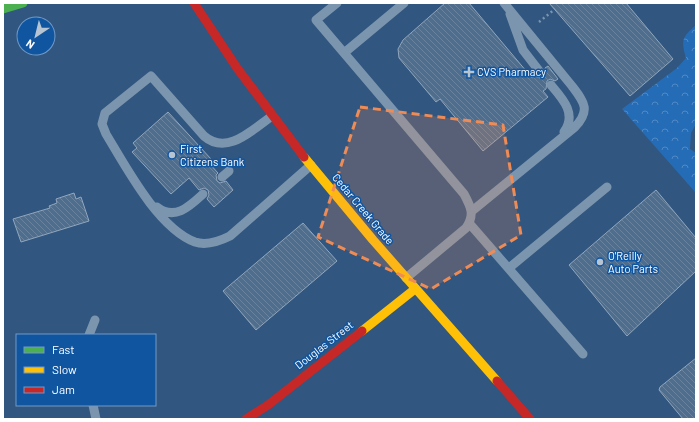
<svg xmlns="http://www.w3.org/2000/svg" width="699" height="422" viewBox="0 0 699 422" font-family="Barlow,sans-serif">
<defs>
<pattern id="forest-crowns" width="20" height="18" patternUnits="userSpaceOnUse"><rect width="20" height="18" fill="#256cb6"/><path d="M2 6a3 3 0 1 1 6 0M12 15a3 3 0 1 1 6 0" fill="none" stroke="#5189c5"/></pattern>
<pattern id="building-back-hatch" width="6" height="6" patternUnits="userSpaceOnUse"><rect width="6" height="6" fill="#4f6d8d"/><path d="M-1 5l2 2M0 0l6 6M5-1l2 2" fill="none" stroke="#69839e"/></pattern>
</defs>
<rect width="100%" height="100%" fill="#31567f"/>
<path fill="url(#forest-crowns)" d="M696 25V124L691 133 690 149 696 153V193L622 109 677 68 686 58C681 40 682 37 696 25Z"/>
<path fill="url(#building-back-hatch)" stroke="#91a6bd" d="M445 3H469L532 78 535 76 540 78 544 76 546 72 545 68 548 66 558 79 555 81 550 79 547 81 546 89 543 91 548 97 483 151 440 99 436 102 399 58 398 49 403 40Z
M549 3H626L673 59 630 96Z
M168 112 211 159 208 162 218 173 216 175 217 181 220 183 226 181 233 190 214 207 207 199 209 195 208 190 204 188 199 190 189 178 171 194 132 152 137 148 133 143Z
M656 190 696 238V271L627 336 569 265Z
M74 193 76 199 81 197 89 221 21 242 13 219 50 208 49 206 57 203 56 199Z
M303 223 337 261 256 330 223 291Z
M696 358V419H683L659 390 660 387Z"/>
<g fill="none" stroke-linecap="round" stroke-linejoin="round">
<path stroke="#7c95af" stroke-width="2.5" stroke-dasharray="2 3" stroke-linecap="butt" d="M539 22 555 9"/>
<path stroke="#7c95af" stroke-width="9" d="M337 3 316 20 464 194C471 207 475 215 466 228L406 278
M510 14 523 50 540 72
M344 53 404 3
M551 85C563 99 577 114 564 132
M272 116C252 130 227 156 204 136L151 76 105 113 102 124 106 134C126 167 158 228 195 242 207 246 220 241 230 236L311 165
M222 177 229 171
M157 207C175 221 190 206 203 194
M472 211 575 127C591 110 584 102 572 86L504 3
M469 223 583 354
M509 268 607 187
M89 335 95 320
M93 405 96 419"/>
<path stroke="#4caf50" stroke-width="9" d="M3 9 23 3"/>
<path stroke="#ffc107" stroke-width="9" d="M304 157 373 240 497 381
M362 331 415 289"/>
<path stroke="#c62828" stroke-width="9" d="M194 3 237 68 304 157
M497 381 530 419
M246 419 268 405 362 331"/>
</g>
<path fill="#ef8b55" fill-opacity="0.2" stroke="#ef8b55" stroke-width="3" stroke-dasharray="8 5" stroke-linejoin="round" d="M360 107 503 125 521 235 431 289 318 237Z"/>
<g fill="#b7c4d2" stroke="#1055a0" stroke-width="1.5">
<path d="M467 66h4v4h4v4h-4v4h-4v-4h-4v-4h4z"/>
<circle cx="172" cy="155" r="4"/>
<circle cx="600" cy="262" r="4"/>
</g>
<g text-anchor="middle" stroke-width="3" stroke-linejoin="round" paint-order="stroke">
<g font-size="11" fill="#fff" stroke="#1055a0" text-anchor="start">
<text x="477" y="76">CVS Pharmacy</text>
<text x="180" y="153">First<tspan x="180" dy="13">Citizens Bank</tspan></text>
<text x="608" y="260">O'Reilly<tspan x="608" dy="13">Auto Parts</tspan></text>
</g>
<g font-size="11" fill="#fff" stroke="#1055a0">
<text transform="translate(363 209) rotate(50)" y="4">Cedar Creek Grade</text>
<text transform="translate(324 345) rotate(-38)" y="4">Douglas Street</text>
</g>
</g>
<rect width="699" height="422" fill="none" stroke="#ffffff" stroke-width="8"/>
<rect x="16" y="334" width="140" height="72" fill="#1055a0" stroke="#7099c6"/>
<rect x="24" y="347" width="20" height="6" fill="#4caf50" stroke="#7099c6"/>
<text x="52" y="354" font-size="12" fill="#ffffff">Fast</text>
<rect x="24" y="367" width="20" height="6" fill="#ffc107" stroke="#7099c6"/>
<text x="52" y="374" font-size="12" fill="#ffffff">Slow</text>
<rect x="24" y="387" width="20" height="6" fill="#c62828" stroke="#7099c6"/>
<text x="52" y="394" font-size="12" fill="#ffffff">Jam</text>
<g transform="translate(36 36) rotate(215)"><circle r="19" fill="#1055a0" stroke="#7099c6"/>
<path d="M0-3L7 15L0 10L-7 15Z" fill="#b7c4d2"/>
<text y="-6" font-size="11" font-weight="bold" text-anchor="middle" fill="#ffffff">N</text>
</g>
</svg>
